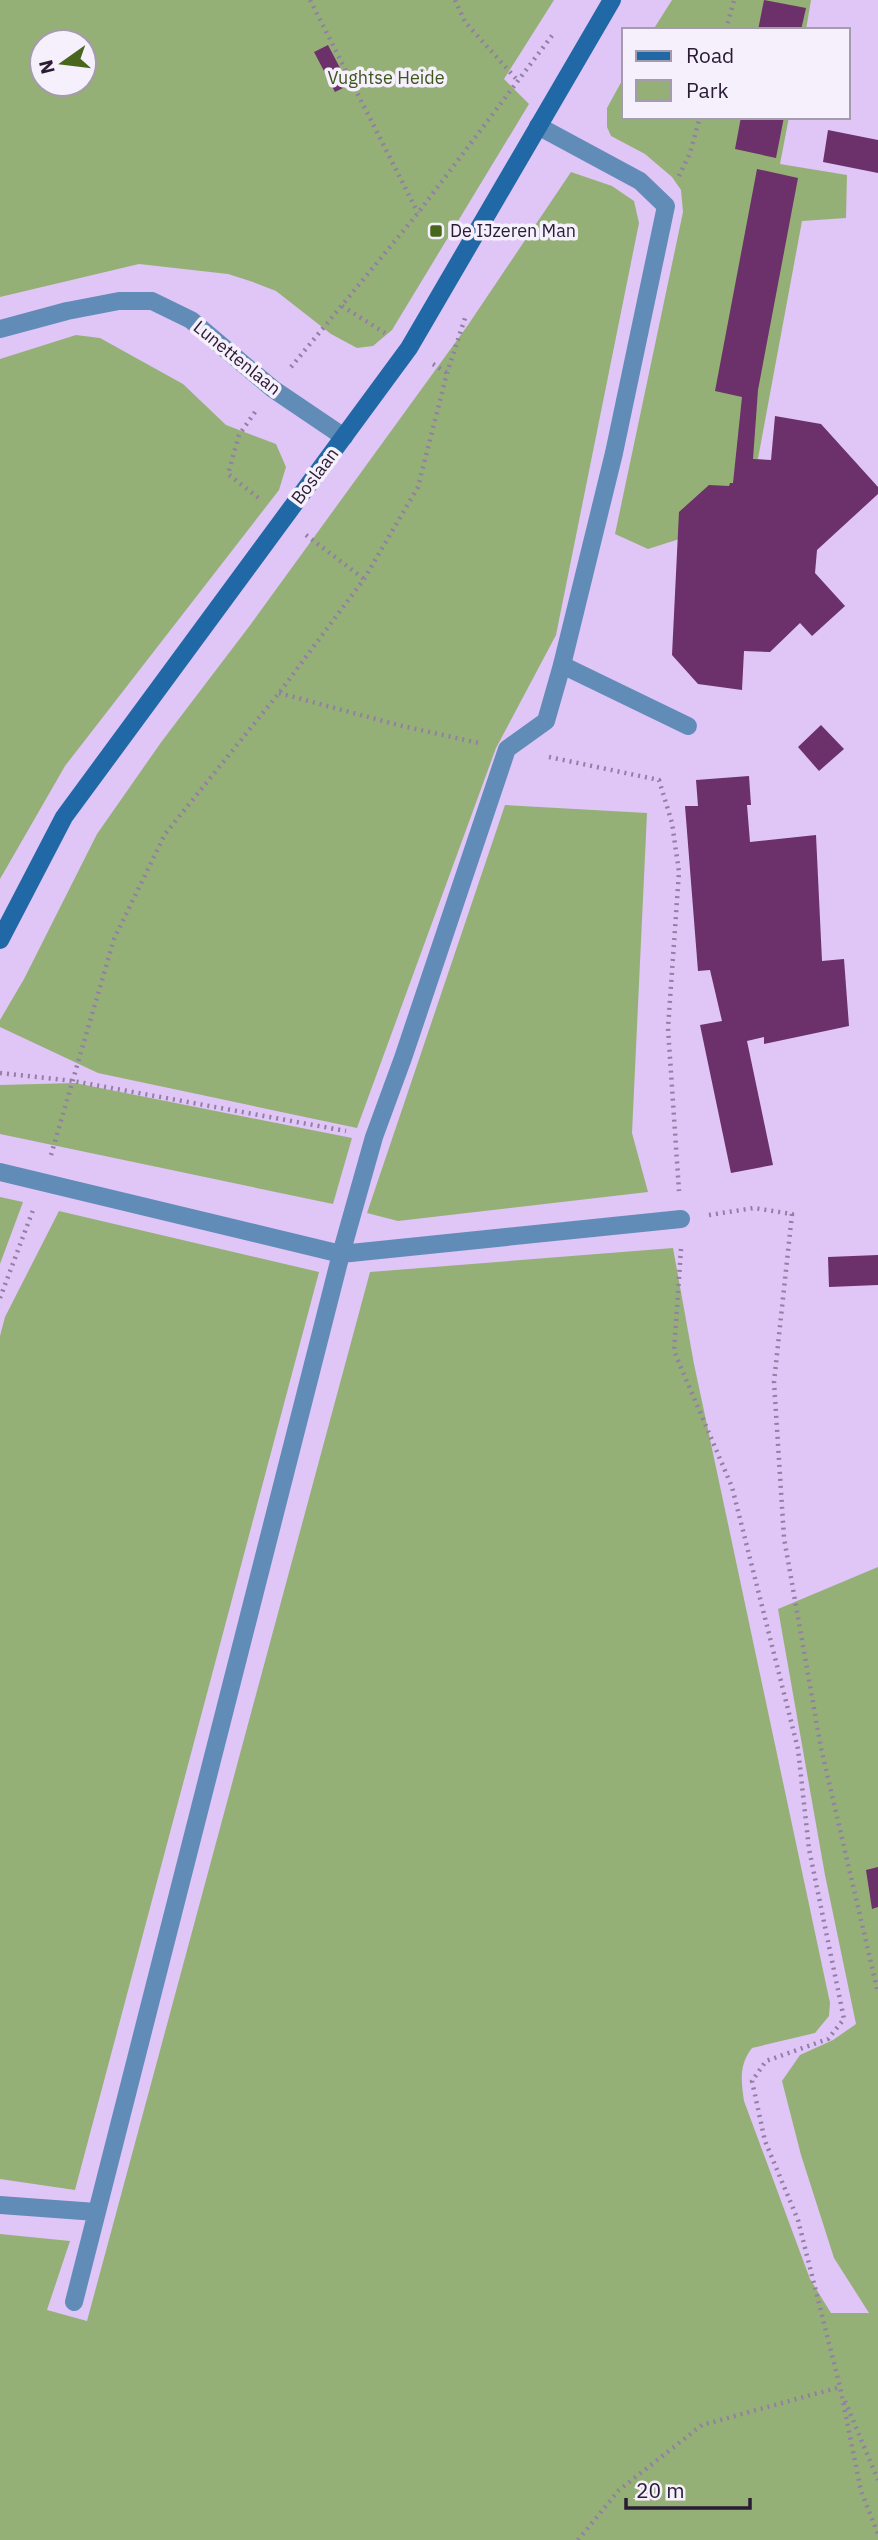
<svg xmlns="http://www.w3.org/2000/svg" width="878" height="2540" viewBox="0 0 878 2540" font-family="'IBM Plex Sans',sans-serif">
<rect width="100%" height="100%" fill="#e0c5f7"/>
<path fill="#95b077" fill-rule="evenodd" d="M0 0H554L504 79 529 104 392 330 373 346 357 348 331 334 276 291 253 282 228 274 139 264 0 297ZM42 42H84V84H42Z
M672 0H811L806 30H653Z
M624 77V117H789L780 164 847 175 846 218 802 221 757 464 761 513 648 549 615 534 683 212 681 190 672 177 645 154 611 136 607 127V108Z
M571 172 612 186 634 201 639 223 556 635 496 748 357 1128 98 1073 0 1027V1020L24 979 97 834 162 741 251 624 468 325Z
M76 335 100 338 183 384 226 425 276 444 286 467 279 490 65 766 0 879V359Z
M505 805 647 813 632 1133 648 1192 398 1221 367 1213Z
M75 1083 352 1138 333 1204 0 1134V1085Z
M0 1197 23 1202 0 1264Z
M59 1211 319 1272 75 2190 0 2179V1336L5 1317Z
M673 1248 694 1364 830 2003 829 2016 815 2033 752 2048C739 2065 741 2080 744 2101L810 2279 831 2313H869L834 2258 801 2155 782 2081 800 2055 833 2040 856 2024 825 1875 778 1609 878 1567V2540H0V2234L70 2241 47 2310 87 2321 370 1272Z"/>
<path fill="#6c306a" d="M764 0 806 8 801 30H758Z
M328 45 349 85 335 92 314 52Z
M741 117H784L776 158 735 149Z
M828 130 878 140V173L823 162Z
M757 169 798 178 758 390 753 459 771 460 775 416 821 424 878 487V494L817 550 815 573 845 606 812 636 800 623 770 652 744 651 742 690 698 684 672 655 679 512 709 485 729 486 730 483H733L742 397 715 391Z
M821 725 844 749 819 771 798 747Z
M749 776 751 805H747L750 842 816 835 822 961 844 959 849 1026 764 1044V1037L747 1041 773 1165 731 1173 700 1025 722 1021 710 970 698 971 685 806H698L696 780Z
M878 1255V1285L829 1287 828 1257Z
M878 1867V1907L872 1909 866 1870Z"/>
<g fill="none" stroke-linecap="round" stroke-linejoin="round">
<path stroke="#937ea4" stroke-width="4.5" stroke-dasharray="2 5" stroke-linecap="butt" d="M310 0 418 213
M455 0 465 22 519 82
M726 30 734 0
M679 176 690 153 700 117
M342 306 385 333
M433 364 447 373
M291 367 418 213 554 33
M255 412 239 435 228 474 261 500
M306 535 364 579
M279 693 398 725 479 743
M549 757 659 780 672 823 679 872 668 1028 679 1191
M0 1073 73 1081 346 1131
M51 1155 114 939 165 834 279 693 364 579 418 487 447 373 466 315
M709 1215 754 1208 792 1214 774 1382 784 1538 821 1748 878 1993
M681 1249 674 1351 732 1487 798 1749 809 1849 844 2019 828 2039 766 2061 752 2081 765 2141 798 2220 840 2387 861 2491 878 2534
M0 1298 33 1210
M845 2401 878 2480
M578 2540 619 2490 702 2425 840 2387"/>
<path stroke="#618cb7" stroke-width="18" d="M0 1172 341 1254 681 1219
M0 2205 96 2212
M74 2302 341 1254 374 1137 403 1058 507 749 546 721 562 665 614 453 666 206 640 181 538 126"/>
<path stroke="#618cb7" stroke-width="18" d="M562 665 688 726"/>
<path stroke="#618cb7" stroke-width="18" d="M0 329 67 311 119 301H152L191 320 273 389 344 437"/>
<path stroke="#2069a6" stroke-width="18" d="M0 940 64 817 409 348 612 0"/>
</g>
<rect fill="#49671c" stroke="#f6f0fc" stroke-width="2.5" x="429" y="224" width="14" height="14" rx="3.5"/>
<g text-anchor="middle" stroke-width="7" stroke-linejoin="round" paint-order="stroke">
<g font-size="18" fill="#3e561c" stroke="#f6f0fc">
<text x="386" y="84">Vughtse Heide</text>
</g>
<g font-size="18" fill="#291c33" stroke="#f6f0fc" text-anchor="start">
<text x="450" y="237">De IJzeren Man</text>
</g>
<g font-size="18" fill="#291c33" stroke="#f6f0fc">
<text transform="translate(237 358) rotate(39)" y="6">Lunettenlaan</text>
<text transform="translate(315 476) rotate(-53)" y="6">Boslaan</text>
</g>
</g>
<rect x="622" y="28" width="228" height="91" fill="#f6f0fc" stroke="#a49bac" stroke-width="2"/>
<rect x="636" y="51" width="35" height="10" fill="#2069a6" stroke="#a49bac" stroke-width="2"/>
<text x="686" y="63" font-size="21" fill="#291c33">Road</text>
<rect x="636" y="80" width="35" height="21" fill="#95b077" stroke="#a49bac" stroke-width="2"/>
<text x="686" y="98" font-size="21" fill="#291c33">Park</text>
<g transform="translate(63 63) rotate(256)"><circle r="33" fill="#f6f0fc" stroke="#a49bac" stroke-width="2"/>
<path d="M0-5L12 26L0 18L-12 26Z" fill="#49671c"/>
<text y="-10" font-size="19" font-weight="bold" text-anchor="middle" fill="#291c33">N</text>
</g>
<path d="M626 2498v10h124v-10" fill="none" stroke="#291c33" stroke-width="3.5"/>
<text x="636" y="2498" font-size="21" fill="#291c33" stroke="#f6f0fc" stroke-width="5" paint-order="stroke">20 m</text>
</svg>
